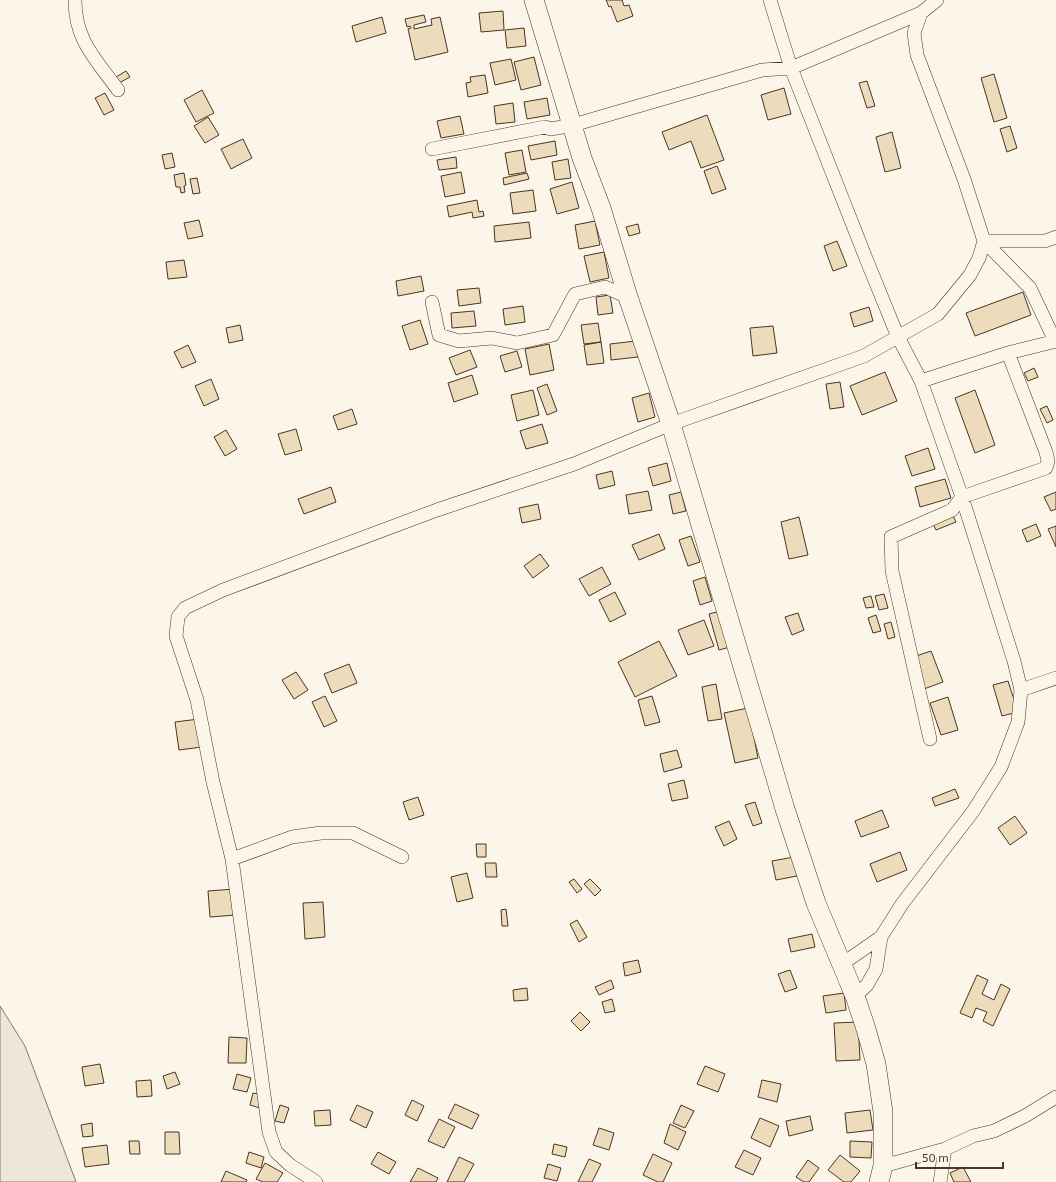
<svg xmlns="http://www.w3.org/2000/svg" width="1056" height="1182" viewBox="0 0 1056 1182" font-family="'Exo 2',sans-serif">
<rect width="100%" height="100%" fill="#fbf6e9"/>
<path fill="#ede6d9" stroke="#887966" d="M0 1006 25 1046 76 1182H0Z"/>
<path fill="#ecdcbc" stroke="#4a3520" d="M606 0H622L624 6 629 5 633 16 617 22 611 6 609 7Z
M503 11 504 30 481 32 479 13Z
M424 15 426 22 414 25V29L432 25 431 19 440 17 448 52 415 60 408 29 411 28 410 26 407 27 405 19Z
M382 17 386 33 356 42 352 26Z
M524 28 526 46 507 48 505 30Z
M534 57 541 85 521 90 514 62Z
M511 59 516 80 495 85 490 63Z
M126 71 130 77 119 83 116 77Z
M994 74 1007 118 994 122 981 78Z
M485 75 488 93 468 97 466 83 471 82 470 77Z
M867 81 875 106 867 108 859 83Z
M784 88 791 114 768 120 761 95Z
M202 90 214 113 196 122 184 100Z
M105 93 114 110 104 115 95 98Z
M547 98 550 115 527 119 524 102Z
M513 103 515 122 496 124 494 106Z
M707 115 724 160 701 168 691 141 669 150 662 132Z
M460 116 464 134 441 138 437 121Z
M208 117 219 135 205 143 194 126Z
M1010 126 1017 148 1007 152 1000 129Z
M892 132 901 168 885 172 876 137Z
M243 139 252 158 231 169 221 149Z
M555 141 557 155 531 160 528 146Z
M522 150 526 172 509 175 505 153Z
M172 153 175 167 165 169 162 155Z
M456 157 457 168 439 170 437 160Z
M568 159 571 178 555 180 552 162Z
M717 166 726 189 712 194 704 171Z
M461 172 465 193 445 197 441 176Z
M184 173 186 185 184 186 185 192 181 193 180 187H176L174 175Z
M527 173 529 179 504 185 503 178Z
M197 178 200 193 193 194 190 179Z
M572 182 579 208 557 214 550 189Z
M533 190 536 211 513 214 510 193Z
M477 200 479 212 483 211 484 216 473 218 472 212 449 217 447 206Z
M199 220 203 236 188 239 184 223Z
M595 221 600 245 579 249 575 225Z
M529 222 531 238 495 242 494 226Z
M638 224 640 233 629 236 626 227Z
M837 241 847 266 833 271 824 246Z
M604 252 609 278 590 282 584 256Z
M184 260 187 277 168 279 166 262Z
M421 276 424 291 398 296 396 281Z
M479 288 481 303 459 306 457 290Z
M1023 292 1031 315 975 336 966 313Z
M610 295 613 313 598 315 596 297Z
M523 306 525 322 505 325 503 309Z
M869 307 873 321 854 327 850 313Z
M474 311 476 326 452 328 451 313Z
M420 320 428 344 410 350 402 326Z
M598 323 601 342 584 344 581 325Z
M240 325 243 340 229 343 226 328Z
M773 326 777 353 753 356 750 328Z
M636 341 638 357 611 360 610 344Z
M601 342 604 363 587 365 584 345Z
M549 344 554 370 530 375 525 349Z
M188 345 196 362 182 368 174 352Z
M470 350 477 367 456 375 449 358Z
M517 351 522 367 505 372 500 356Z
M1034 368 1038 377 1028 381 1024 373Z
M885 372 897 401 862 415 850 386Z
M472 375 478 394 454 402 448 383Z
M211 379 219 399 204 406 195 386Z
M840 382 844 407 830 409 826 384Z
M547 384 557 411 547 415 537 388Z
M533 390 539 415 517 421 511 395Z
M975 390 995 445 975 453 955 398Z
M649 393 655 417 638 422 632 398Z
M1047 406 1053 420 1047 423 1040 409Z
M352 409 357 424 338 430 333 416Z
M542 424 548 443 526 449 520 431Z
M296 429 302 450 285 455 278 434Z
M226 430 237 449 225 456 214 437Z
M928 448 935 469 912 476 905 456Z
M667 463 671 481 653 486 648 468Z
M612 471 615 485 599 489 596 475Z
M945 479 951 498 920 507 915 487Z
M331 487 336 502 304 514 298 499Z
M648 491 652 510 629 514 626 495Z
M681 492 686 511 673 514 669 495Z
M1056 492V509L1051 511 1044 497Z
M538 504 541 519 522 523 519 508Z
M952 514 956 522 936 530 932 522Z
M799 517 808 555 789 559 781 522Z
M1036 524 1041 536 1027 542 1022 530Z
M1056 526V547L1048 529Z
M659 534 665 549 639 560 632 545Z
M691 536 700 562 688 566 679 540Z
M540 554 549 566 533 578 524 566Z
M602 567 611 584 589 596 579 579Z
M705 577 712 601 700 605 693 581Z
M615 592 626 614 610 622 599 600Z
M884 594 888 608 879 610 875 596Z
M871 596 874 607 866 608 863 598Z
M720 611 730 647 719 650 709 614Z
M798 613 804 630 792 635 785 617Z
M876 615 881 631 873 633 868 618Z
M704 620 714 646 688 655 678 630Z
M891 622 895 637 888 639 884 624Z
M659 641 677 676 635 697 618 662Z
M931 651 943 682 924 689 913 657Z
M349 664 357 683 332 693 324 674Z
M296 672 308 690 294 699 282 680Z
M1008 681 1018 712 1002 716 993 685Z
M716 684 722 719 708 721 702 687Z
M325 696 337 721 324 727 312 702Z
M652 696 660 722 645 726 638 700Z
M948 697 958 730 941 735 930 703Z
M748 708 758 758 735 763 724 713Z
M199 719 202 747 179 750 175 722Z
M677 750 682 767 664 772 660 754Z
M684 780 688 798 672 801 668 784Z
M955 789 959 798 935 806 932 798Z
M418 797 424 815 409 820 403 802Z
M755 802 762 823 753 826 745 805Z
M882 810 889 827 861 837 855 821Z
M1015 816 1027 833 1010 845 998 828Z
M729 821 737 839 724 846 715 827Z
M476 844H486V857H477Z
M900 852 907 870 877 882 870 864Z
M794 857 797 876 776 880 772 861Z
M485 863H496L497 877H486Z
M467 873 473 898 457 902 451 877Z
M574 879 582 889 577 893 569 882Z
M590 879 601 890 595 896 584 884Z
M234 889 236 915 210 917 208 891Z
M323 902 325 937 305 939 303 903Z
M506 909 508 926H502L501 910Z
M577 920 587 937 579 942 570 924Z
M812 934 815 947 791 952 788 939Z
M638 960 641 972 625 976 623 963Z
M790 970 797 988 785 992 778 974Z
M977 975 988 980 982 994 994 1000 1001 984 1010 989 993 1026 983 1021 987 1012 976 1008 972 1018 960 1013Z
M611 980 614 988 599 995 595 987Z
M527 988 528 1000 514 1001 513 990Z
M844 993 846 1010 826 1013 823 996Z
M612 999 615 1011 605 1013 602 1002Z
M580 1012 590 1022 581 1031 571 1021Z
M858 1022 860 1060 836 1061 834 1023Z
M229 1037 247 1038 246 1063H228Z
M100 1064 104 1083 85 1086 82 1067Z
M705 1066 725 1074 718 1092 697 1084Z
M175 1072 180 1084 167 1089 163 1076Z
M237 1074 251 1078 247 1092 233 1089Z
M151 1080 152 1096 137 1097 136 1081Z
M762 1080 781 1084 777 1102 758 1097Z
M253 1093 263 1095 260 1108 250 1105Z
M412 1100 424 1106 417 1121 405 1115Z
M455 1104 479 1115 472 1129 448 1118Z
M280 1105 289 1108 284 1123 275 1121Z
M357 1105 373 1112 366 1128 350 1120Z
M681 1105 694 1111 685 1128 673 1123Z
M330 1110 331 1125 315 1126 314 1111Z
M870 1110 873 1130 847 1133 845 1113Z
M810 1116 813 1130 789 1136 786 1121Z
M760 1118 779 1126 770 1147 751 1138Z
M439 1119 455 1127 444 1148 428 1141Z
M92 1123 93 1136 83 1137 81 1125Z
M670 1124 686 1132 678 1150 664 1143Z
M599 1128 614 1133 609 1150 593 1145Z
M165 1132H179L180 1154H165Z
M129 1141H139L140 1154H130Z
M850 1141 872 1142 871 1158 850 1157Z
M554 1144 567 1147 565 1157 552 1154Z
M107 1145 109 1164 85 1167 82 1148Z
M744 1150 761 1158 753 1175 735 1167Z
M249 1152 264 1157 261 1168 246 1163Z
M378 1152 396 1162 389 1174 371 1164Z
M653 1154 672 1163 663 1182H658L643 1175Z
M840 1155 860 1171 851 1182H844L828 1170Z
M459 1157 474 1164 464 1182H447Z
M589 1159 601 1164 592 1182H578Z
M808 1160 819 1168 809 1182H804L796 1177Z
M265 1163 283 1173 277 1182H263L256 1179Z
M548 1164 561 1168 557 1181 544 1178Z
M963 1167 971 1182H954L950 1173Z
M418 1168 438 1178 436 1182H410Z
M226 1171 247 1180 246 1182H221Z"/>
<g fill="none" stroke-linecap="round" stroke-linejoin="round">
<defs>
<path id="minor" d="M75 0C75 41 96 59 118 90
M770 0 791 68 867 261 898 337 921 381 962 497 1014 661 1021 690 1018 722 1001 767 974 810 902 904 881 937 876 969 867 985 855 996
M432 149 545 127 551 129 573 125 762 70 791 68 921 13
M984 241 1030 288 1055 341
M984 241H1045L1056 237
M432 302 439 335 459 341 492 338 517 343 553 335 575 294 605 287 628 297
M921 381 1008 353 1056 341
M1021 690 1056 678
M930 739 892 571 891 537 952 510 962 497 1046 468 1048 461 1046 452 1008 353
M232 859 292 837 321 833H353L402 857
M842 964 881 937
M883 1166 945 1149 973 1136 994 1131 1025 1116 1056 1097
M316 1182 290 1165 276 1152 269 1132 232 859 213 782 197 700 176 636 178 617 185 608 223 590 437 510 574 464 671 424 864 356 938 314 970 275 979 258 984 241 964 179 917 55 914 33 921 13 937 0
M940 1182 945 1149"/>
<path id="highway" d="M534 0 582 158 601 208 628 297 671 424 785 809 816 903 855 996 866 1029 876 1064 883 1112V1166L879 1182"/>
</defs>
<use href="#minor" stroke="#4a3520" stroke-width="14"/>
<use href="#highway" stroke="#4a3520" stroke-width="20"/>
<use href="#minor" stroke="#fbf6e9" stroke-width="13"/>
<use href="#highway" stroke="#fbf6e9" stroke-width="19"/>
</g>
<path d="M916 1162v6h87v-6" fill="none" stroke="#4a3520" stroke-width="2"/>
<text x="922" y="1162" font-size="12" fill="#4a3520" stroke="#fbf6e9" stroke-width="3" paint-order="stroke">50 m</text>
</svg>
